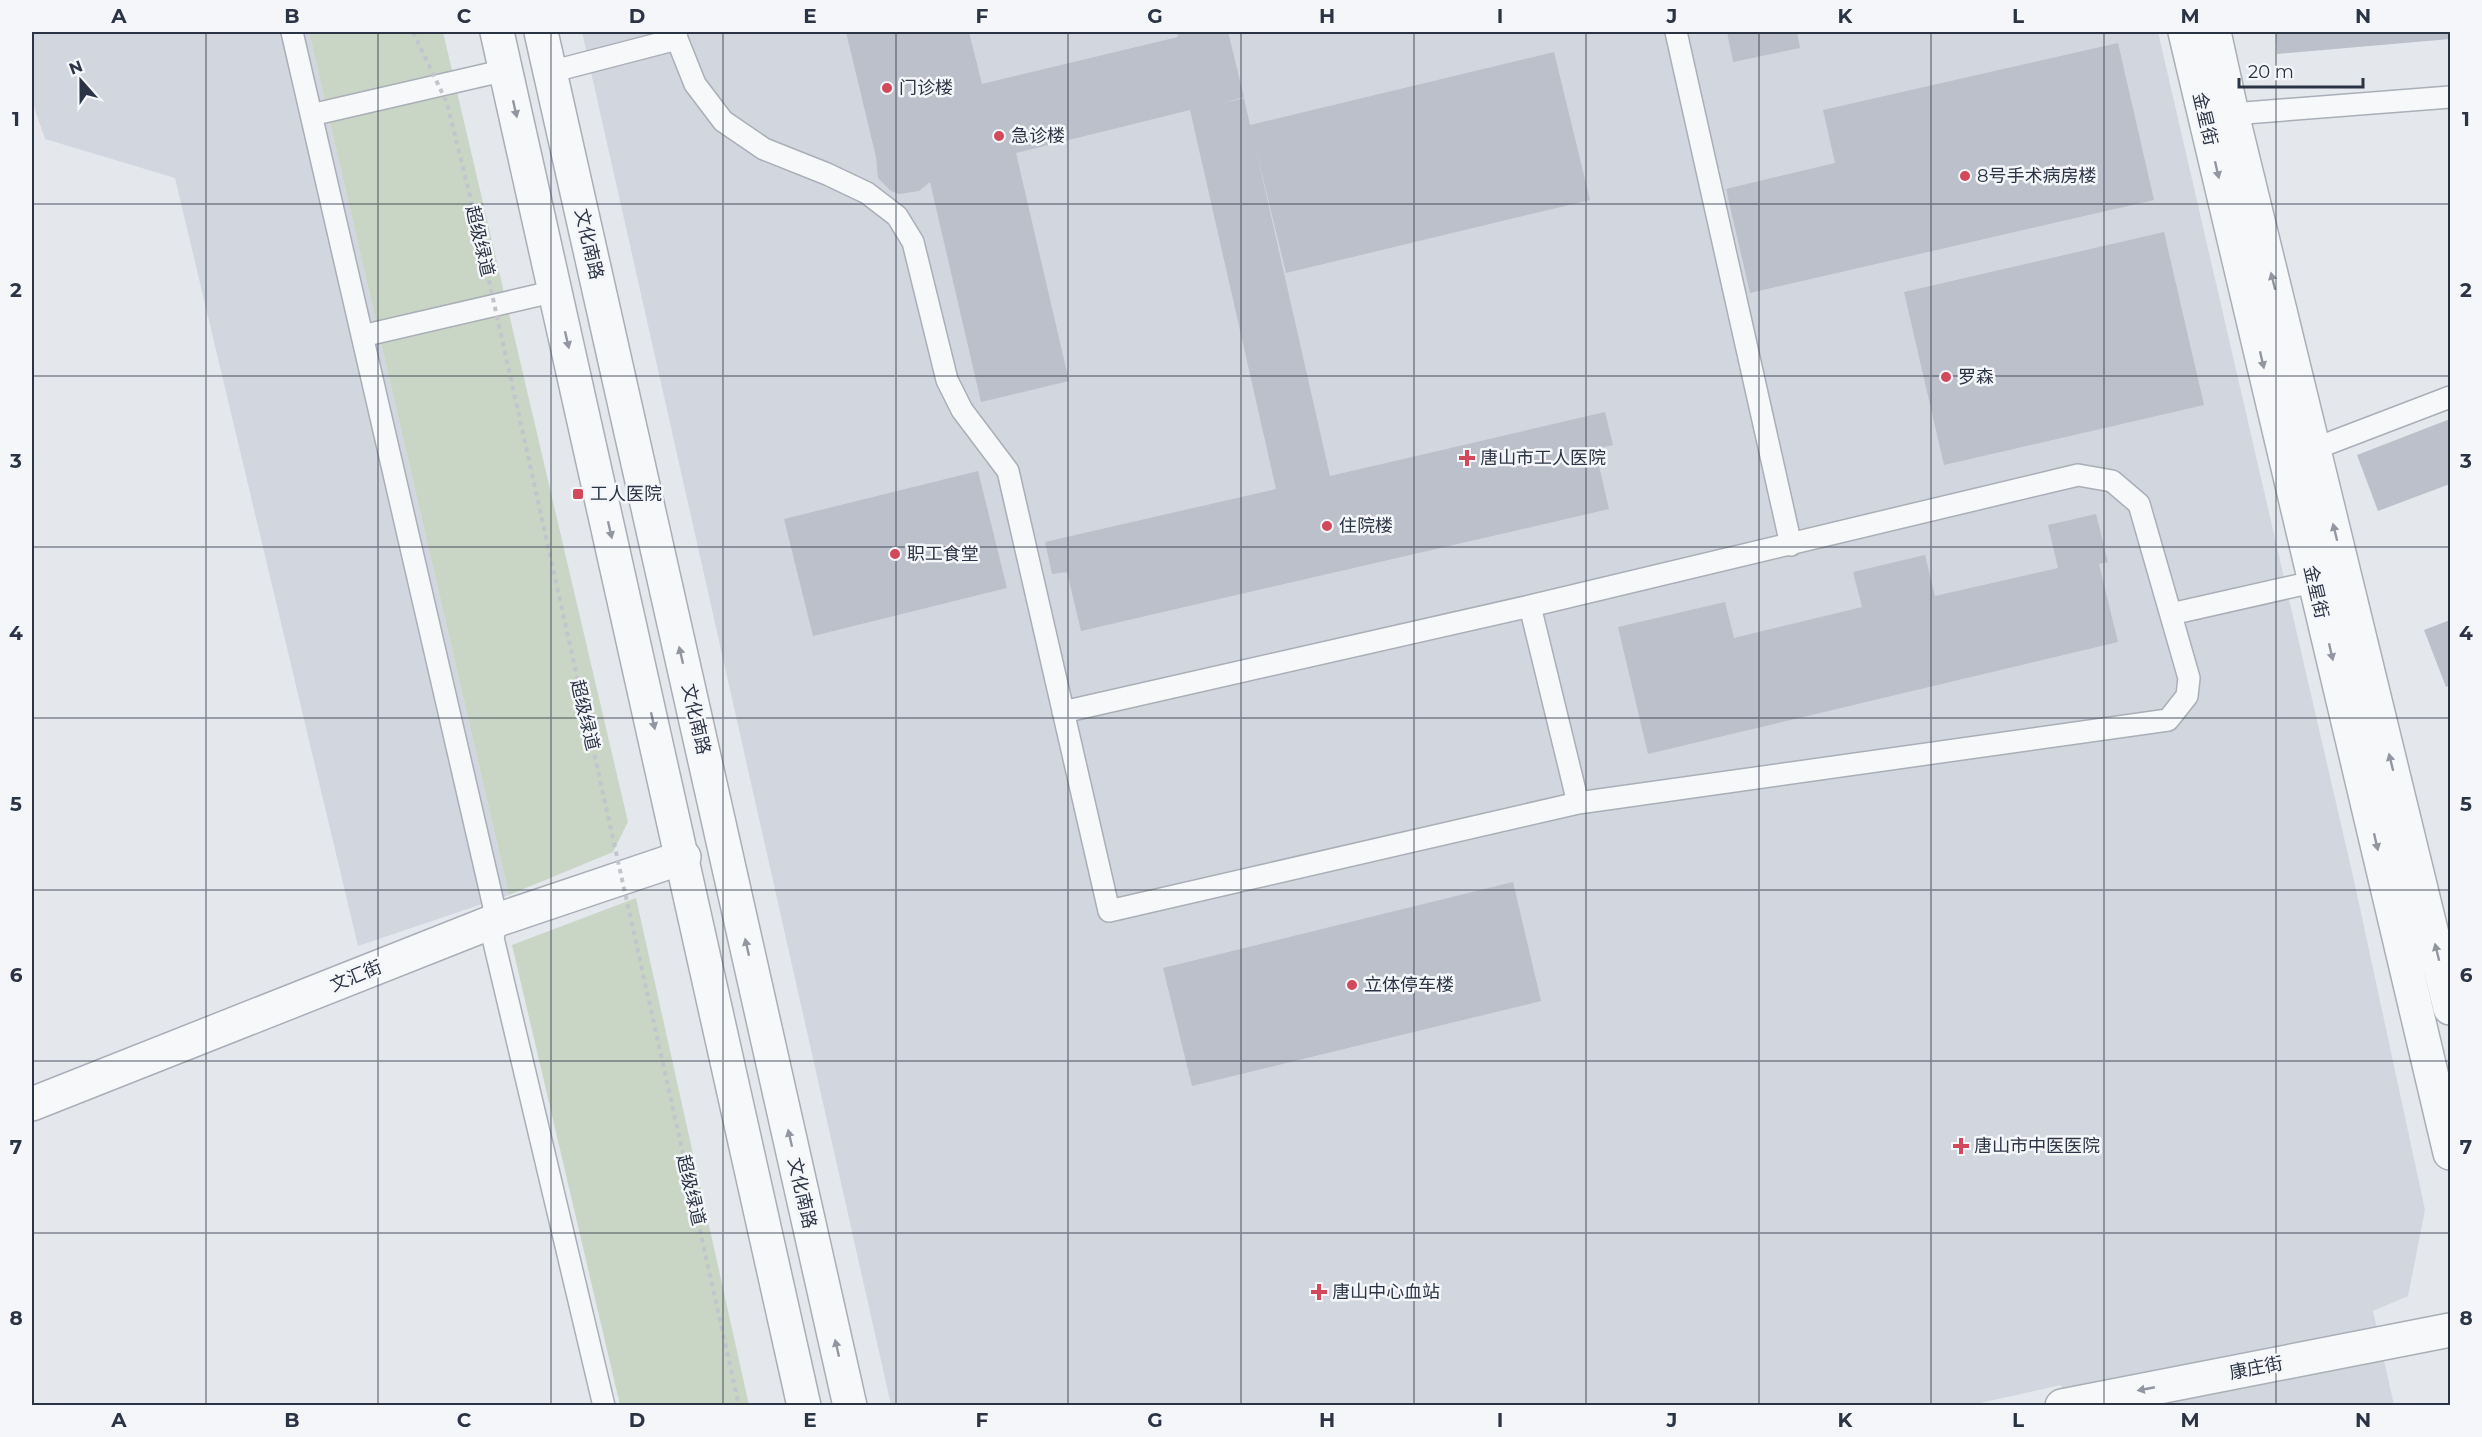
<svg xmlns="http://www.w3.org/2000/svg" width="2482" height="1437" viewBox="0 0 2482 1437" font-family="Montserrat,'Noto Sans SC',sans-serif">
<rect width="100%" height="100%" fill="#e4e7ec"/>
<path fill="#d2d6de" d="M32 32H309L509 895 358 946 175 178 45 139 32 101Z
M582 32H2158L2355 885 2425 1210 2408 1296 2373 1311 2394 1405H2066L2061 1385 1967 1406 891 1405Z"/>
<path fill="#c9d6c5" d="M309 32H443L628 822 613 852 509 895Z
M636 898 749 1405H620L512 945Z"/>
<path fill="#bbc0ca" d="M846 32H969L982 84 1178 37 1177 32H1228L1244 97 1219 104 1244 98 1250 125 1554 52 1590 200 1286 273 1255 145 1330 476 1605 412 1613 445 1595 449 1609 509 1081 631 1067 572 1052 574 1045 542 1276 489 1190 110 1016 153 1069 381 981 402 930 182 919 191 899 194 891 191 878 178 876 157Z
M1727 32H1797L1800 48 1733 62Z
M2276 32H2450V39L2277 54Z
M2118 43 2154 200 1750 293 1726 189 1835 163 1823 110Z
M2164 232 2204 405 1944 465 1904 292Z
M2450 419V484L2378 511 2357 455Z
M978 471 1007 588 813 636 784 519Z
M2096 514 2108 562 2099 564 2118 642 1648 754 1618 627 1725 602 1734 638 1862 607 1853 572 1925 555 1935 596 2058 568 2048 525Z
M2450 620V685L2446 687 2424 630Z
M1513 882 1541 1001 1192 1086 1163 968Z"/>
<g fill="none" stroke-linecap="round" stroke-linejoin="round">
<defs>
<path id="service" d="M292 32 497 920 493 938 604 1406
M676 32 677 39 695 84 723 121 764 149 827 174 867 193 897 216 913 242 947 380 962 410 1008 471 1109 911 1578 803 2168 720 2187 696 2189 678 2139 504 2112 481 2078 475 1530 606 1063 712
M1676 32 1791 545
M550 72 677 39
M2232 114 2450 97
M311 115 506 70
M362 336 556 291
M2302 444 2314 449 2450 397
M1530 606 1578 803
M2171 614 2326 579"/>
<path id="minor" d="M2185 32 2450 1153
M2214 32 2232 114 2450 1008
M32 1104 497 920 684 857
M2062 1406 2450 1330"/>
<path id="tertiary" d="M497 32 804 1406
M541 32 850 1406"/>
</defs>
<use href="#service" stroke="#a9aeb7" stroke-width="24"/>
<use href="#minor" stroke="#a9aeb7" stroke-width="36"/>
<use href="#tertiary" stroke="#a9aeb7" stroke-width="36"/>
<use href="#service" stroke="#f7f8fa" stroke-width="21"/>
<use href="#minor" stroke="#f7f8fa" stroke-width="33"/>
<use href="#tertiary" stroke="#f7f8fa" stroke-width="33"/>
<path stroke="#c2c5cb" stroke-width="4" stroke-dasharray="4.5 4.5" stroke-linecap="butt" d="M413 32 447 103 472 204 739 1406"/>
</g>
<defs><path id="oneway-solid" d="M-6-.8H1V-3.2L6.5 0L1 3.2V.8H-6Z" transform="scale(1.5)"/></defs>
<g fill="#9196a0">
<use href="#oneway-solid" transform="translate(515 109) rotate(77)"/>
<use href="#oneway-solid" transform="translate(2217 170) rotate(77)"/>
<use href="#oneway-solid" transform="translate(2273 281) rotate(-104)"/>
<use href="#oneway-solid" transform="translate(567 340) rotate(77)"/>
<use href="#oneway-solid" transform="translate(2262 360) rotate(77)"/>
<use href="#oneway-solid" transform="translate(610 530) rotate(77)"/>
<use href="#oneway-solid" transform="translate(2335 532) rotate(-104)"/>
<use href="#oneway-solid" transform="translate(2331 652) rotate(77)"/>
<use href="#oneway-solid" transform="translate(681 655) rotate(-103)"/>
<use href="#oneway-solid" transform="translate(653 721) rotate(77)"/>
<use href="#oneway-solid" transform="translate(2391 762) rotate(-104)"/>
<use href="#oneway-solid" transform="translate(2376 842) rotate(77)"/>
<use href="#oneway-solid" transform="translate(747 947) rotate(-103)"/>
<use href="#oneway-solid" transform="translate(2437 952) rotate(-104)"/>
<use href="#oneway-solid" transform="translate(790 1138) rotate(-103)"/>
<use href="#oneway-solid" transform="translate(837 1348) rotate(-103)"/>
<use href="#oneway-solid" transform="translate(2146 1389) rotate(169)"/>
</g>
<path fill="none" stroke="#2b3445" stroke-width="1.5" stroke-opacity="0.55" d="M206 32V1406M378 32V1406M551 32V1406M723 32V1406M896 32V1406M1068 32V1406M1241 32V1406M1414 32V1406M1586 32V1406M1759 32V1406M1931 32V1406M2104 32V1406M2276 32V1406M32 204H2450M32 376H2450M32 547H2450M32 718H2450M32 890H2450M32 1061H2450M32 1233H2450"/>
<g fill="#d1495b" stroke="#f4f6f9" stroke-width="2">
<circle cx="887" cy="88" r="6"/>
<circle cx="999" cy="136" r="6"/>
<circle cx="1965" cy="176" r="6"/>
<circle cx="1946" cy="377" r="6"/>
<path d="M1464 449h6v6h6v6h-6v6h-6v-6h-6v-6h6z"/>
<rect x="572" y="488" width="12" height="12" rx="3"/>
<circle cx="1327" cy="526" r="6"/>
<circle cx="895" cy="554" r="6"/>
<circle cx="1352" cy="985" r="6"/>
<path d="M1958 1137h6v6h6v6h-6v6h-6v-6h-6v-6h6z"/>
<path d="M1316 1283h6v6h6v6h-6v6h-6v-6h-6v-6h6z"/>
</g>
<g text-anchor="middle" stroke-width="5" stroke-linejoin="round" paint-order="stroke">
<g font-size="18" fill="#2b3445" stroke="#f4f6f9" text-anchor="start">
<text x="899" y="94">门诊楼</text>
<text x="1011" y="142">急诊楼</text>
<text x="1977" y="182">8号手术病房楼</text>
<text x="1958" y="383">罗森</text>
<text x="1480" y="464">唐山市工人医院</text>
<text x="590" y="500">工人医院</text>
<text x="1339" y="532">住院楼</text>
<text x="907" y="560">职工食堂</text>
<text x="1364" y="991">立体停车楼</text>
<text x="1974" y="1152">唐山市中医医院</text>
<text x="1332" y="1298">唐山中心血站</text>
</g>
<g font-size="18" fill="#2b3445" stroke="#f4f6f9">
<text transform="translate(2205 119) rotate(77)" y="6">金星街</text>
<text transform="translate(480 241) rotate(77)" y="6">超级绿道</text>
<text transform="translate(589 244) rotate(77)" y="6">文化南路</text>
<text transform="translate(2316 592) rotate(77)" y="6">金星街</text>
<text transform="translate(585 715) rotate(77)" y="6">超级绿道</text>
<text transform="translate(696 719) rotate(77)" y="6">文化南路</text>
<text transform="translate(356 976) rotate(-22)" y="6">文汇街</text>
<text transform="translate(691 1190) rotate(77)" y="6">超级绿道</text>
<text transform="translate(802 1193) rotate(77)" y="6">文化南路</text>
<text transform="translate(2256 1368) rotate(-11)" y="6">康庄街</text>
</g>
</g>
<rect width="2482" height="1437" fill="none" stroke="#f4f6f9" stroke-width="66"/>
<g transform="translate(81 81) rotate(339)" stroke="#f4f6f9" stroke-width="4.5" paint-order="stroke">
<path d="M0-4.5L10 22L0 15L-10 22Z" fill="#2b3445"/>
<text y="-9" font-size="16" font-weight="bold" text-anchor="middle" fill="#2b3445">N</text>
</g>
<path d="M2239 78v9h124v-9" fill="none" stroke="#2b3445" stroke-width="3"/>
<text x="2248" y="78" font-size="18" fill="#2b3445" stroke="#f4f6f9" stroke-width="4.5" paint-order="stroke">20 m</text>
<rect x="33" y="33" width="2416" height="1371" fill="none" stroke="#2b3445" stroke-width="2"/>
<g font-size="20" text-anchor="middle" font-weight="bold" fill="#2b3445">
<text x="119" y="23">A</text>
<text x="292" y="23">B</text>
<text x="464" y="23">C</text>
<text x="637" y="23">D</text>
<text x="810" y="23">E</text>
<text x="982" y="23">F</text>
<text x="1155" y="23">G</text>
<text x="1327" y="23">H</text>
<text x="1500" y="23">I</text>
<text x="1672" y="23">J</text>
<text x="1845" y="23">K</text>
<text x="2018" y="23">L</text>
<text x="2190" y="23">M</text>
<text x="2363" y="23">N</text>
<text x="16" y="126">1</text>
<text x="2466" y="126">1</text>
<text x="16" y="297">2</text>
<text x="2466" y="297">2</text>
<text x="16" y="468">3</text>
<text x="2466" y="468">3</text>
<text x="16" y="640">4</text>
<text x="2466" y="640">4</text>
<text x="16" y="811">5</text>
<text x="2466" y="811">5</text>
<text x="16" y="982">6</text>
<text x="2466" y="982">6</text>
<text x="16" y="1154">7</text>
<text x="2466" y="1154">7</text>
<text x="16" y="1325">8</text>
<text x="2466" y="1325">8</text>
<text x="119" y="1427">A</text>
<text x="292" y="1427">B</text>
<text x="464" y="1427">C</text>
<text x="637" y="1427">D</text>
<text x="810" y="1427">E</text>
<text x="982" y="1427">F</text>
<text x="1155" y="1427">G</text>
<text x="1327" y="1427">H</text>
<text x="1500" y="1427">I</text>
<text x="1672" y="1427">J</text>
<text x="1845" y="1427">K</text>
<text x="2018" y="1427">L</text>
<text x="2190" y="1427">M</text>
<text x="2363" y="1427">N</text>
</g>
</svg>
